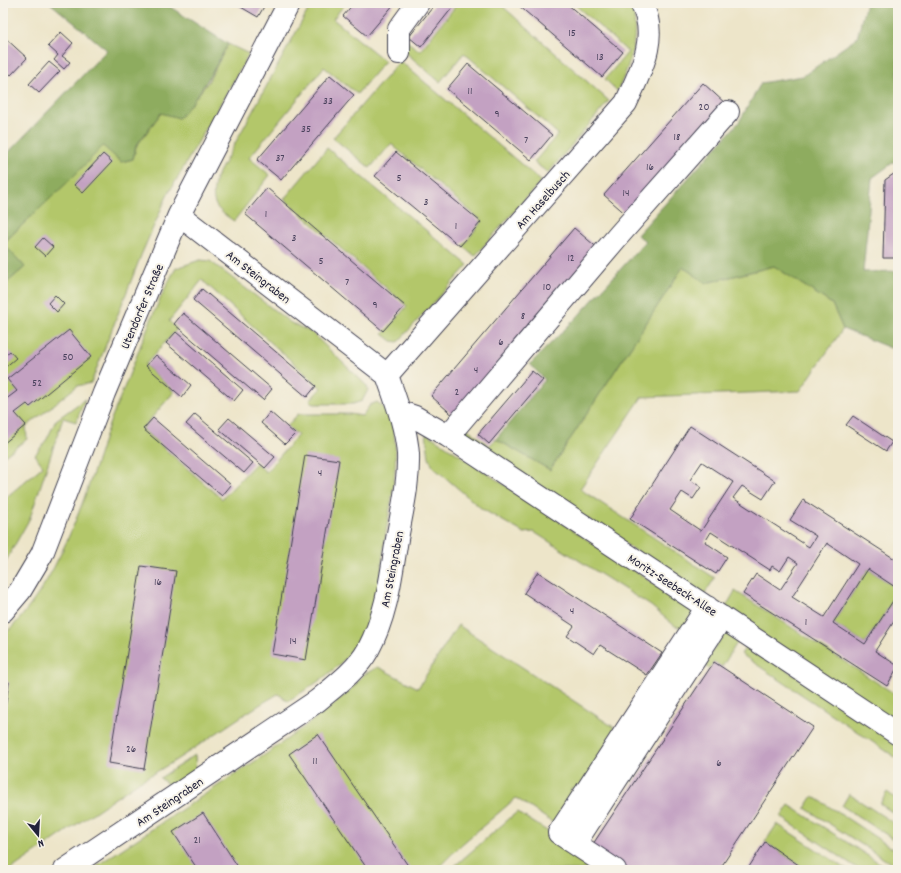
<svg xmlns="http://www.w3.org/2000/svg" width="901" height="873" viewBox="0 0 901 873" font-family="Dekko,sans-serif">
<rect width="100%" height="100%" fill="#f7f3e8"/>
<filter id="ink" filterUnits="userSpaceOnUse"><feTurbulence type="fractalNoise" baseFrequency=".025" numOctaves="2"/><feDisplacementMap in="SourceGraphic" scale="8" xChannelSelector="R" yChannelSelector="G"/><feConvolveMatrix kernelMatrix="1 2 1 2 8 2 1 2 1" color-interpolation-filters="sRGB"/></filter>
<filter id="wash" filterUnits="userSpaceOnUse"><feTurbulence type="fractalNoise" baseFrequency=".012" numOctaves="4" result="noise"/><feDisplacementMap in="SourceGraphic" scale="16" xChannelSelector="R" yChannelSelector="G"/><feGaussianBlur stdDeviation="0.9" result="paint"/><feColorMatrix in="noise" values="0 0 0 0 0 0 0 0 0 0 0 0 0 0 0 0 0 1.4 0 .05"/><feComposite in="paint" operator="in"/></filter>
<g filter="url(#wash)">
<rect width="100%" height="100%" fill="#ede5c9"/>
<path fill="#b3c76a" stroke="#6a7452" d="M312 3H346L333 19 385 61 357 94 324 67 249 158 270 175 234 221C214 208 210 203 216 178Z
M458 3H499L609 101 548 173 534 162 558 134 464 53 440 82 404 51 405 40 420 51Z
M573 3H632C639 35 632 62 617 91L605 79 628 52Z
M228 44 249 54 167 196 142 253 91 383 77 386 26 427 27 439 3 457V286L25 267 3 244 103 145 121 162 133 159 136 147 161 113 191 104 208 82Z
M400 61 541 181 475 256 463 246 482 221 391 144 370 168 333 138Z
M327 148 468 265 398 342 392 341 383 334 407 306 284 199Z
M200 260 210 261 291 323 311 332 367 386 368 390 362 401 353 404H314L310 400 321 388 202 280 169 321 177 329 145 365 174 392 142 429 222 499 256 463 266 472 298 435 287 426 298 414H350L362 416 370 405 377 402C409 420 391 503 386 532 381 568 379 609 359 641 342 668 315 684 288 701L278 694C230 721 188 756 140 781L10 870H3V636C57 587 85 499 107 430 115 408 125 387 133 365 146 332 158 299 176 268Z
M774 266 832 304 843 329 800 391 642 397 580 489 715 578 703 596 460 433 464 426 489 446 496 439 550 470 683 267 706 283Z
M85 399 76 422 63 418 30 518 3 566V500L43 466 35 455 47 439 56 420Z
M426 433 695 611 684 628 675 626 651 606 534 532 524 533 482 509 433 467 429 458Z
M868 569 898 589V593L865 644 833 623Z
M735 591 898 696V725L724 610Z
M458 625 615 728 580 793 572 788 570 791 578 796 558 826 516 798 462 844 436 870H90L272 750 327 710 348 692 363 675 378 667 418 688Z
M727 630 740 638 722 667 714 662 709 669 703 664Z
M748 644 898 745V759L741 654Z
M195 755 196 772 173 789 160 778Z
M887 792 898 800V816L880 804Z
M849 794 898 826V842L842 806Z
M813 796 898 852V868L805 808Z
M789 805 890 870H860L781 817Z
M517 812 609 870H450Z
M777 824 848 870H806L765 842Z"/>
<path fill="#8eac5e" stroke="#58674c" d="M50 3H164L228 44C213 71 200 95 179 118L161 113 136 146 133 159 121 162 103 146 70 180 3 243 25 267 3 286V158L107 50Z
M866 3H898V159L872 178 863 272 898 271V351L843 329 832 304 774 266 706 283 683 267 550 470 496 439 545 380 530 364 579 315 646 241 637 235 739 122 761 83 803 76 857 38Z"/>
<g id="blocks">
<path fill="#c3a1c2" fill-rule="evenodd" d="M234 3H266L258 17Z
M354 3H395L367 36 343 16Z
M436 3H456L421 47 409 37Z
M519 3H566L623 52 602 77 518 5Z
M61 32 73 43 62 56 70 62 64 69 54 60 58 55 48 46Z
M3 36 27 58 11 75 3 68Z
M49 62 60 71 39 93 29 84Z
M468 64 552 135 531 160 447 89Z
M330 75 354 95 281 180 257 160Z
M703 83 727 105 628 216 604 195Z
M396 152 481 222 460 246 375 176Z
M103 154 112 162 83 193 74 185Z
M898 171V258H883L885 180Z
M267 188 405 306 383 331 245 214Z
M574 228 600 250 456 418 431 396Z
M43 238 53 247 45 256 35 247Z
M202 289 316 386 307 397 193 300Z
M55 295 64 304 57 312 48 303Z
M183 313 272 389 263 400 174 324Z
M69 330 91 357 30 407 27 404 15 413 26 425 3 444V398L5 400 17 391 7 379Z
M176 332 243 390 234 401 166 343Z
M10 351 16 358 3 369V357Z
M156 355 191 385 182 397 146 366Z
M532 371 543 380 489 444 478 434Z
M270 412 295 434 285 444 261 423Z
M195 414 253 463 244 473 186 424Z
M853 416 892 442 886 451 846 425Z
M153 418 231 485 222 496 143 429Z
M229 418 275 457 265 468 219 429Z
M690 426 775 481 763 499 742 486 733 498 770 522 809 547 816 536 790 520 803 500 898 561V589L868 569 833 623 865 644 898 593V615L875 651 898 666 887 686 743 594 756 574 780 590 798 563 789 557 780 571 772 566 770 570 711 532 705 542 727 557 716 574 630 519ZM702 462 733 482 701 531 670 510 682 492 693 499 701 487 690 480ZM827 543 858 564 824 617 792 597Z
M305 455 339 460 306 660 272 654Z
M141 566 176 571 144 769 109 763Z
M538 572 662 653 647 675 600 645 594 654 567 636 574 626 524 593Z
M714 662 813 727 719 870H626L591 847Z
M3 681 9 682 4 715 3 714Z
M318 734 411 870H368L289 754Z
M203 813 240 870H198L173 832Z
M765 842 806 870H747Z"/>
</g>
</g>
<g filter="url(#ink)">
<use href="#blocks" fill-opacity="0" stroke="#403f50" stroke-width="1"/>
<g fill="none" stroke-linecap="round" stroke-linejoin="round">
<defs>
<path id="minor" d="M399 53V29L418 3
M387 375 626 103C640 72 660 37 641 3
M400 412 415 417 448 436 898 734
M448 436 619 235 728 112
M3 611 20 591 42 554 104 393 179 215 289 3
M581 834 722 617
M65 870 317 701C335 686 357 670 368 650 387 615 391 576 397 539 402 511 409 483 408 454 406 427 396 401 387 375L179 215
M615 870 559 833 707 607"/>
</defs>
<use href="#minor" stroke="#403f50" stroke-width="24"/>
<use href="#minor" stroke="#fff" stroke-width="22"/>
</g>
</g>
<g text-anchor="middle" stroke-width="4" stroke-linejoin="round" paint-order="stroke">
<g font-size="11" fill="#4a425d">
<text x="572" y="36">15</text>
<text x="600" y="60">13</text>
<text x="470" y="94">11</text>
<text x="328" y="104">33</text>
<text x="704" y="110">20</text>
<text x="497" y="117">9</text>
<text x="306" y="132">35</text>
<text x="677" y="140">18</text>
<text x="526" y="143">7</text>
<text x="280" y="161">37</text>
<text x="650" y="170">16</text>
<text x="399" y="181">5</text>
<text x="626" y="196">14</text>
<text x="426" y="205">3</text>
<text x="266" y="217">1</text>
<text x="456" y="229">1</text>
<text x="294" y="241">3</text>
<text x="571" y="261">12</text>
<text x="321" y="264">5</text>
<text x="347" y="285">7</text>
<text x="547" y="290">10</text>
<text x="375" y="308">9</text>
<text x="523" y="319">8</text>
<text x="501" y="345">6</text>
<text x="68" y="360">50</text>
<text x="476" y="373">4</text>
<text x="37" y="386">52</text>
<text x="457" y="395">2</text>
<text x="320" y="476">4</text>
<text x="158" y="585">16</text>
<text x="572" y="614">4</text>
<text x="806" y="625">1</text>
<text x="293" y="644">14</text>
<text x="131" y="752">26</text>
<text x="315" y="764">11</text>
<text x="719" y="766">6</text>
<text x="197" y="843">21</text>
</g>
<g font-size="13" fill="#22223b" stroke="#f7f3e8">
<text transform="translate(542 199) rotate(-48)" y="5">Am Haselbusch</text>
<text transform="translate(259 276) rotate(38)" y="5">Am Steingraben</text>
<text transform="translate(141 306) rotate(-67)" y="5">Utendorfer Straße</text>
<text transform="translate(391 569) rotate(-79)" y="5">Am Steingraben</text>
<text transform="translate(673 584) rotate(33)" y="5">Moritz-Seebeck-Allee</text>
<text transform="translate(169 801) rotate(-34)" y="5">Am Steingraben</text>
</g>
</g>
<rect width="901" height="873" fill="none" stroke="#f7f3e8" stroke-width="16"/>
<g transform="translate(38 835) rotate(162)" stroke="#f7f3e8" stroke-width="3" paint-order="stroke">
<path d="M0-3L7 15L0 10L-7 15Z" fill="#22223b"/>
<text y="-6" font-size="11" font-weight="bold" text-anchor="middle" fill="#22223b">N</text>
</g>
</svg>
